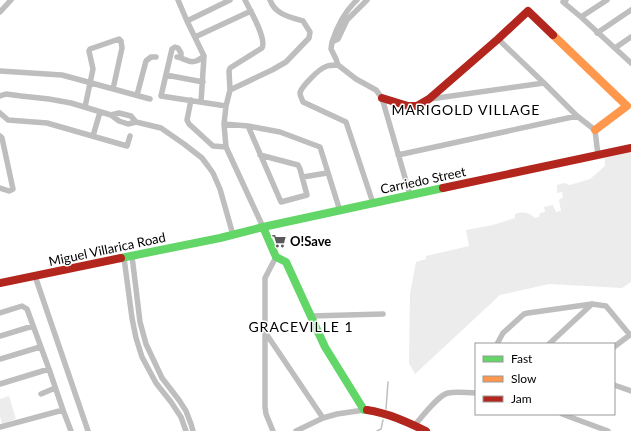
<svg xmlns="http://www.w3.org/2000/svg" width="631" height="431" viewBox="0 0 631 431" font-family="Lato,sans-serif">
<rect width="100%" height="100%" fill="#fff"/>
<path fill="#ececec" d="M630 152 631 154V282L622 288 549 284 500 295 415 374 409 363 410 294 416 262 426 259V256L469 246 466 230 493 225 515 218V214C522 211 530 213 535 218L539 217 540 213 545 212 544 207 553 205 556 212 561 211 559 200 563 197 562 192 557 193V185L564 183 570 185 590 179 605 166V158Z
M9 396 16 419 2 424 0 416V399Z"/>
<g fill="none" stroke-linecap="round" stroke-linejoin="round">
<path stroke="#bfbfbf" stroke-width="1.5" d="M386 409 388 382
M377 431 381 429 383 420"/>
<path stroke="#bebebe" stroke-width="5.5" d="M178 0 187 21 204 56 201 102
M367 0 347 20 338 39 332 42 331 49 336 59 338 65 356 79 376 90 382 98 410 195
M566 0 563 2 581 17 631 63
M0 12 11 0
M581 17 607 0
M187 21 230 0
M597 33 631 10
M195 37 251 11
M498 39 544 83 577 116 595 130 598 155
M332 42C337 27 345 11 357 0
M615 48 631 37
M177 57C181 57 182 59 186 60 194 64 199 60 204 56
M180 57 181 55V53L178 48 175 47 172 49 161 96 226 106
M338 65C334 65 328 65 325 67 319 69 301 87 300 93 300 96 302 99 303 102L346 122 373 203
M0 71 62 75 150 99
M166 75 203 82
M230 90 229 71 230 68 262 48C267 39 250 10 245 0
M137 95 146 61 151 57H156
M0 96 6 94 21 96 49 99 71 103 111 115 119 113 131 116 136 122
M430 99 544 83
M191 100 187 120 189 124 213 146 226 147
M85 107 93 69 89 51 90 49 119 39 121 41 122 48 113 89
M0 113 8 120 47 123 127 146 130 136
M111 115 119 121 128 124 136 122 161 128 184 144 202 158 208 166 213 173 220 189 233 235
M224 124 248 126 280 132 320 147 340 211
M248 126 281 202 307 195 300 169 298 165 260 155
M0 136 2 138 13 189 9 191 0 188
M93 136 100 112
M398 155 577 116
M303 177 327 173
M263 227 226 147 224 124 226 106 230 90 272 70 286 62 309 38 310 32 303 21C289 17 275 14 270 0
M132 256 140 322 146 344 162 378 179 400 186 411 191 424 193 431
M124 258 132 318 136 338 142 357 156 383 171 402 181 417 186 431
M35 276 88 431
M0 313 22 306 27 309 49 369
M311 316 383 314
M265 332 323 418
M0 336 33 326
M497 344 503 333 524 314 528 313 592 304 606 306 630 335
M549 344 592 304
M614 347 631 334
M0 359 40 347
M0 384 49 369 63 410 0 427
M614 385 631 391
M41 394 55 388
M63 410 71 431
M562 414 608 431
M414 426C422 417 437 396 448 393 457 391 467 393 476 393
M273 431 266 414 265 407V278L276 257
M296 431 323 418 337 414 364 410"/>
<path stroke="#63d668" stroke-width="8" d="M263 227 276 257 286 262 325 347 364 410H367
M121 258 220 238 263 227 443 188"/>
<path stroke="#ff974d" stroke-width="8" d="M553 35 627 106 595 130"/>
<path stroke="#b3261e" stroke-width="8" d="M382 98 408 106H417L429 99 498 39 528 11 553 35
M443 188 631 148
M0 283 121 258
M367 410C388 413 407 422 426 431"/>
</g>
<defs>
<symbol id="supermarket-bare" viewBox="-9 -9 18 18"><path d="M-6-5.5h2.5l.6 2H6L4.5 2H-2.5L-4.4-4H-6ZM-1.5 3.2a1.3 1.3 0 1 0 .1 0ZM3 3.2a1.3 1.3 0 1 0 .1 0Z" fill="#595959" stroke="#fff" stroke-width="2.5" paint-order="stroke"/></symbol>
</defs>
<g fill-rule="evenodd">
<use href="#supermarket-bare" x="269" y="231" width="20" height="20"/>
</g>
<g text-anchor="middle" stroke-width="3" stroke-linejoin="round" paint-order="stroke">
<g font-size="13" fill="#000" stroke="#fff">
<text transform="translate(423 180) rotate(-12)" y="5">Carriedo Street</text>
<text transform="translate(107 249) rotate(-12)" y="5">Miguel Villarica Road</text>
</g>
<g font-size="13" font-weight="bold" fill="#000" stroke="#fff" text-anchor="start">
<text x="290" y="246">O!Save</text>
</g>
<g font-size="14" letter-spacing="1" fill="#000" stroke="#fff">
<text x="466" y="115">MARIGOLD VILLAGE</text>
<text x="301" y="332">GRACEVILLE 1</text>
</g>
</g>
<rect x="475" y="343" width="140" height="72" fill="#ffffff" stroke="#999999"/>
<rect x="483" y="356" width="20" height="6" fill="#63d668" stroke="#999999"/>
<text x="511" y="363" font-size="12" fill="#000000">Fast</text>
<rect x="483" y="376" width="20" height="6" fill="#ff974d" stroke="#999999"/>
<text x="511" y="383" font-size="12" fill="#000000">Slow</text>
<rect x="483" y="396" width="20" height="6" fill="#b3261e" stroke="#999999"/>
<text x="511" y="403" font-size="12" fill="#000000">Jam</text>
</svg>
